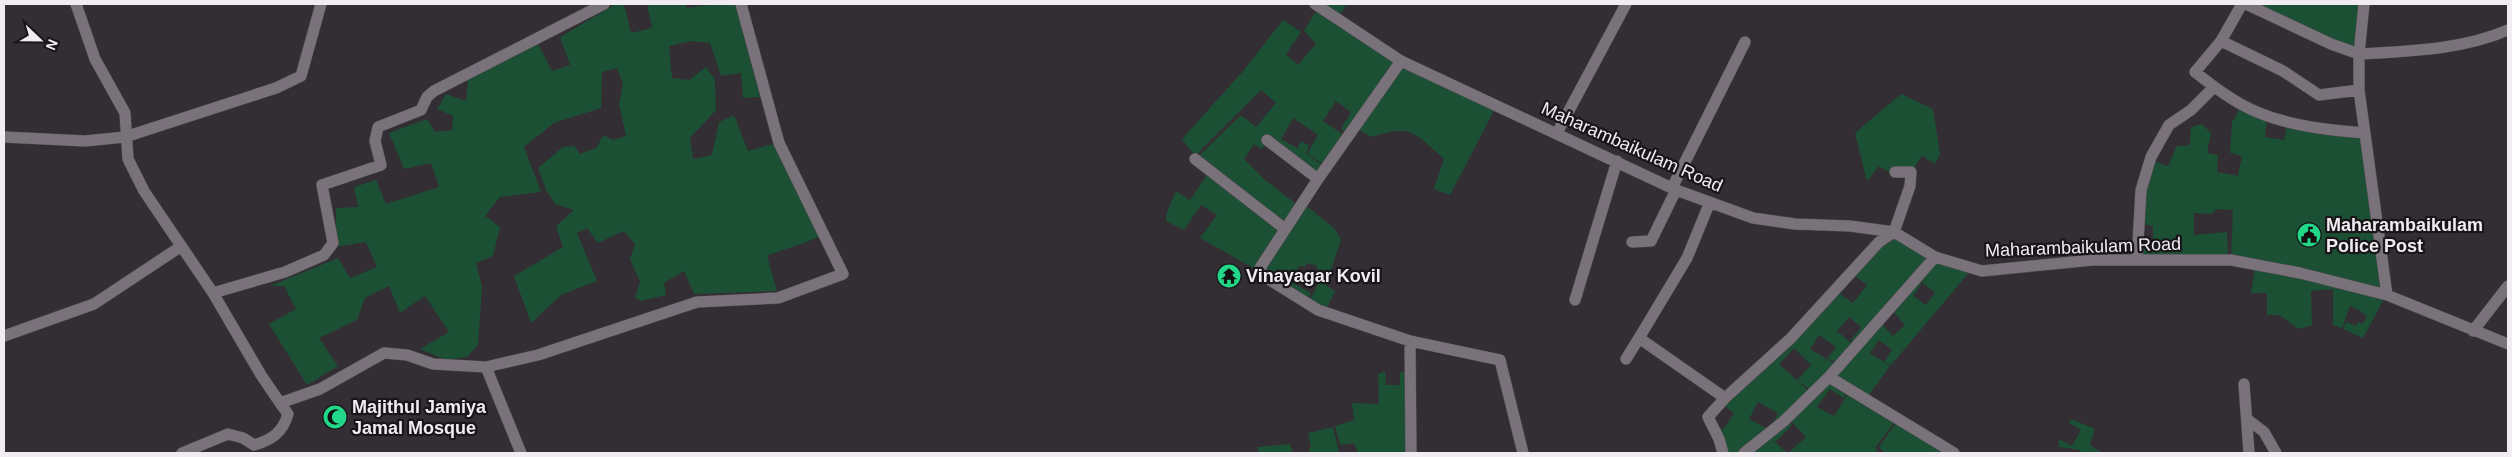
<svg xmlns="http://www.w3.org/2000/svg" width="2512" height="457" viewBox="0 0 2512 457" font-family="Arial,sans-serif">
<rect width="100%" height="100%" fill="#332d34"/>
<path fill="#1c5034" d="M616 4H624L631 33 652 28 647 4H686L687 8 714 4H735L760 97 743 98 741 73 721 76 710 43 692 41 669 46 672 78 689 80 706 67 715 79 716 110 690 138 693 159 712 155 719 122 734 115 748 151 773 144 804 207 822 235C805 244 786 248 767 256L777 291 694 294 684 271 664 283 666 295 641 301 635 297 640 282 630 259 635 244 624 231 598 243 587 228 577 233 597 281 561 295 531 323 514 276 563 247 556 226 574 210 555 204 546 190 538 168 563 147 574 146 580 154 597 147 603 135 613 140 626 136 619 104 623 84 617 68 602 72 601 108 554 123 524 147 541 192 500 197 485 216 500 227 493 256 476 263 482 287 478 345 467 357 446 360 420 349 449 332 425 296 400 313 389 286 365 298 357 320 319 338 338 366 307 385 269 324 296 309 284 286H270L338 258 350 278 377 267 366 242 336 247V208L358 207 354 187 376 180 386 204 439 187 431 163 404 169 389 133 427 119 435 132 452 130 453 116 437 109 446 94 466 101 468 80 537 42 552 71 570 65 560 37Z
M1318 4H1341L1346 7 1337 16Z
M2254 4H2360L2355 49Z
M1318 8 1398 61 1346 133 1341 129 1351 112 1336 101 1323 121 1344 135 1325 165 1307 154 1318 135 1293 118 1281 139 1297 148 1302 141 1309 146 1306 154 1324 166 1317 175 1266 145 1261 149 1254 144 1244 159 1265 180 1296 204 1284 225 1197 158 1241 115 1256 127 1276 103 1261 90 1195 156 1182 139 1244 70 1283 20 1301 32 1286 54 1298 65 1316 44 1304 31Z
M1401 63 1496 107 1450 195 1434 189 1444 159C1414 133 1412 124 1372 137L1355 128Z
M1901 94 1933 109 1940 154 1935 164 1922 156 1913 169 1890 173 1879 166 1867 181 1855 133Z
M2239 110 2267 118 2265 137 2284 140 2287 124 2361 135 2384 292 2231 258 2233 210 2217 209 2211 214 2194 213V235L2227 232 2228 257 2139 258V244L2153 245V226L2142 224 2144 191 2153 161 2168 166 2177 146 2190 145 2191 127 2202 124 2211 133 2207 153 2218 155 2217 172 2238 176 2242 156 2230 153 2232 122Z
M1208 173 1281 230 1255 269 1200 238 1217 215 1201 205 1184 230 1166 221 1167 212 1176 191 1190 200Z
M1303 203 1335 229 1341 240 1326 285 1335 291 1326 310 1309 302 1322 276 1317 273V266L1307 263 1305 267 1299 266 1291 282 1311 293 1306 301 1261 268Z
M1895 233 1933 257 1853 343 1851 340 1861 327 1849 317 1837 331 1852 344 1836 362 1827 359 1836 347 1819 335 1810 349 1835 364 1812 391 1797 380 1811 365 1794 348 1779 364 1811 393 1770 429 1778 413 1758 402 1749 419 1768 429 1743 453H1724L1715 424 1723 430 1734 413 1723 405 1854 277 1840 294 1853 303 1867 285 1851 273Z
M1936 258 1972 269 1891 365 1884 362 1892 350 1879 340 1870 353 1890 366 1866 399 1830 377 1880 322 1893 336 1905 325 1891 309 1916 280 1922 283 1913 296 1926 305 1935 293 1917 278Z
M2255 266 2385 297 2363 338 2343 329 2346 322 2356 326 2358 322 2363 324 2367 317 2361 311 2350 306 2342 328 2333 325V289L2311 291 2312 325 2299 329 2279 315H2267V293H2251Z
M1385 371 1386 385H1400V372H1407L1409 453H1358L1354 443 1340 445 1335 426 1354 420 1352 403 1379 404 1378 374Z
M1829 380 1848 392 1843 398 1830 389 1817 407 1834 416 1849 392 1896 420 1875 448 1878 450 1875 453H1788L1806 437 1789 419Z
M2071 419 2095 429 2090 445 2102 453H2080V450L2059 447V439L2072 446 2081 430 2069 423Z
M1787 421 1792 425 1775 442 1787 453H1746Z
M1897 421 1950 453H1885L1879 447Z
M1333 427 1339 453H1304H1309V449L1311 447 1308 433Z
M1290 444 1293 453H1259L1257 447Z"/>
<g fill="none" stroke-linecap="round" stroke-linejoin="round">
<defs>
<path id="minor" d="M76 4 95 59 125 113 128 159 144 191 213 293 261 375 280 403 320 389 384 353 407 355 433 364 486 367 538 355 697 302 778 298 843 274 779 143 741 4
M1315 4 1401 61 1676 190 1753 218 1795 224 1850 226 1894 232 1935 257 1982 271 2093 260H2231L2300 273 2387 295 2508 344
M2242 4 2221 41 2195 72C2214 87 2235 103 2257 112 2290 126 2328 130 2364 133
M2246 4 2331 44 2359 54V90L2387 295
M2364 4 2359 54C2410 51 2461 50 2508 30
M2221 41 2283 71 2319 95 2359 90
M1401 61 1318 179 1260 268 1265 277 1318 310 1410 341 1500 360 1523 453
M1557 133 1626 4
M4 137 85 141 125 137 276 88 301 76 321 4
M1267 140 1318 179
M1195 159 1285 229
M1672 188 1745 42
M1632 242 1651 241 1676 190
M2137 260 2141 190 2151 157 2169 125 2191 110 2214 87
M213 293 285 272 324 255 333 243 322 185 381 165 375 141 378 127 421 110 427 97 434 91 604 4
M1575 300 1617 161
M2473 331 2508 286
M4 336 94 304 180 247
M1639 338 1687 258 1710 202
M1410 341 1411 453
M1626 359 1639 338 1725 398 1708 417 1719 439 1723 453
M486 367 521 453
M1829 377 1954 453
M2244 384 2249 453
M1725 398 1791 338 1879 242 1894 232 1910 186 1911 172H1895
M2247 419 2264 432 2276 453
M182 453 228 434 243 438 254 445C272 440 283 432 288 414L280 403
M1744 453 1784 421 1829 377 1935 257"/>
</defs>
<use href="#minor" stroke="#4e494f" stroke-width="12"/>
<use href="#minor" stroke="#79727a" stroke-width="11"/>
</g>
<defs>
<symbol id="civic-disc" viewBox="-11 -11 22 22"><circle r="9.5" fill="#20d887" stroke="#191619"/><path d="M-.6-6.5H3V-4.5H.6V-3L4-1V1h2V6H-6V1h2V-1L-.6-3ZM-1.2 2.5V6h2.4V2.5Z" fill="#111"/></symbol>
<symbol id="temple-disc" viewBox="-11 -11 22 22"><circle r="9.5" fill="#20d887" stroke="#191619"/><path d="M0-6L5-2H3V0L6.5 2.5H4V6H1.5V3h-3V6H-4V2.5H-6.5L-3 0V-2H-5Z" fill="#111"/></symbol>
<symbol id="mosque-disc" viewBox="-11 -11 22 22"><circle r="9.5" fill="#20d887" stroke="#191619"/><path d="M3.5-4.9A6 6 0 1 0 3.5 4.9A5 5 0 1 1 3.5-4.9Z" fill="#111"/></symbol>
</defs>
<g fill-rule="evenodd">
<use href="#civic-disc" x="2295" y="221" width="28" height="28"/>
<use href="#temple-disc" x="1215" y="262" width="28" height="28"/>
<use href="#mosque-disc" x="321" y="403" width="28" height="28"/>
</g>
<g text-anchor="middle" stroke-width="4.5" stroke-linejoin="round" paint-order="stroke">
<g font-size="18" fill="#f0ecf1" stroke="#191619">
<text transform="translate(1632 147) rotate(24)" y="6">Maharambaikulam Road</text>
<text transform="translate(2083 247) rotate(-2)" y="6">Maharambaikulam Road</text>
</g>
<g font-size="18" font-weight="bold" fill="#f0ecf1" stroke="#191619" text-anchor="start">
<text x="2326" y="231">Maharambaikulam<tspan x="2326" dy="21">Police Post</tspan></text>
<text x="1246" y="282">Vinayagar Kovil</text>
<text x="352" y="413">Majithul Jamiya<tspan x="352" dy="21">Jamal Mosque</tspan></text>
</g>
</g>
<rect width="2512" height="457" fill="none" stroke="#f0ecf1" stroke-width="10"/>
<g transform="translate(40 40) rotate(112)" stroke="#191619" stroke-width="4" paint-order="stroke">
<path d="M0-4L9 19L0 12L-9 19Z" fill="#f0ecf1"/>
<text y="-8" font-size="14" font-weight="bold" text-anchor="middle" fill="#f0ecf1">N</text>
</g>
</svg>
